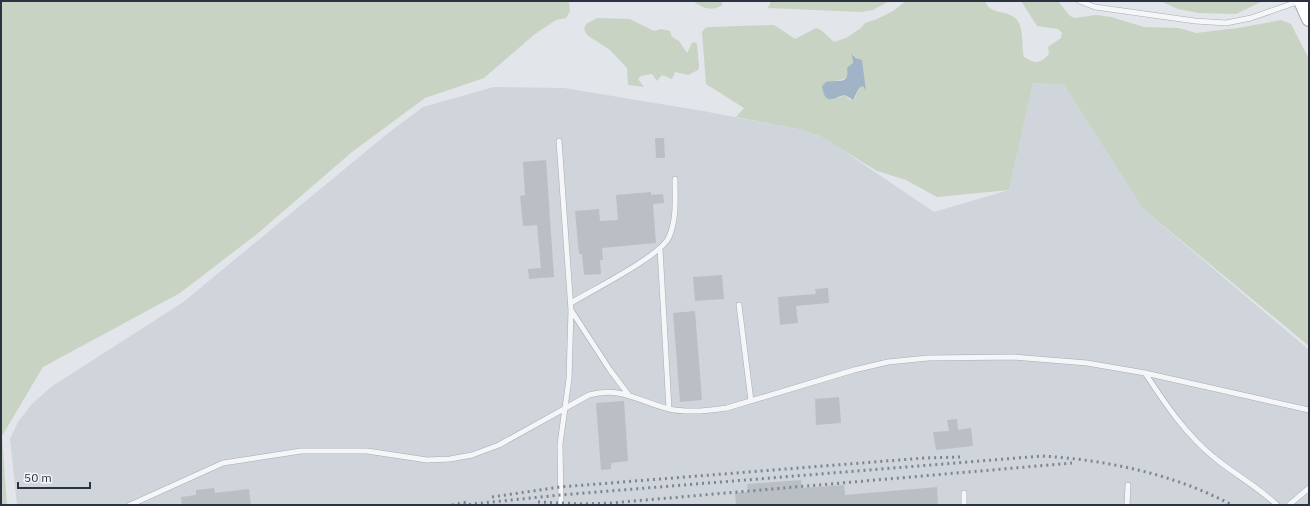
<svg xmlns="http://www.w3.org/2000/svg" width="1310" height="506" viewBox="0 0 1310 506" font-family="'IBM Plex Sans',sans-serif">
<rect width="100%" height="100%" fill="#e2e5ea"/>
<path fill="#d0d4db" d="M1033 83 1064 85 1143 209 1309 350V505H17L10 439 18 422 32 404 51 387 182 303 387 134 423 107 494 87 564 88 703 111 802 130 820 136 835 145 934 212 1009 190Z"/>
<path fill="#c8d3c4" fill-rule="evenodd" d="M1 1H569L570 11 566 18 556 20 535 34 484 78 425 98 352 152 257 234 180 293 43 367 2 436 7 505H1Z
M693 1H722V5C712 12 702 8 693 1Z
M771 1H889L873 10 861 12 768 8Z
M906 1H985C990 17 1012 8 1019 23 1024 34 1021 46 1024 57 1035 64 1040 64 1049 54L1048 47 1061 38 1062 33 1058 29 1037 26 1021 1H1058L1070 16 1075 18 1096 15 1111 17 1144 27 1179 28 1196 33 1238 28 1281 20 1291 24 1309 59V346L1143 209 1064 85 1033 83 1009 190 937 197 906 180 877 171 820 136 802 130 736 117 744 108 706 84 702 32 705 28 710 27 774 25 795 39 816 28 821 30 834 42 846 38 861 28 865 23 877 19 893 11ZM853 54 859 60 865 90 863 86 859 88 855 98 850 100 845 95 838 98 831 81C850 81 853 73 853 54Z
M1160 1H1263L1236 14 1199 13 1178 9Z
M597 18 630 19 654 31 661 29 670 31 672 37 679 41 687 53 692 43 695 42 697 44 699 67 698 70 688 75 675 72 672 79 662 75 657 81 652 74 641 76 638 79 644 87 628 85 627 68 610 50 587 35 584 29 586 24Z"/>
<path fill="#a0b3c7" d="M852 54 856 58 862 60 866 91 863 86 859 88 853 100 845 95C834 97 825 107 822 86L826 82C837 79 850 86 847 68L853 63Z"/>
<path fill="#babfc6" d="M655 138H664L665 158H656Z
M546 160 554 277 529 279 528 269 541 268 537 225 523 226 520 196 525 195 523 162Z
M651 192V195L663 194 664 203 653 204 656 243 602 248 603 260H600L601 274 584 275 582 254H579L575 211 599 209 600 221 618 220 616 195Z
M722 275 724 299 695 301 693 277Z
M828 288 829 303 796 306 798 323 780 325 778 297 816 294 815 289Z
M695 311 702 400 680 402 673 313Z
M839 397 841 423 816 425 815 399Z
M624 401 628 461 611 463V469L601 470 596 403Z
M957 419 958 430 971 428 973 446 936 450 933 432 949 431 947 420Z
M801 480 802 488 844 485 845 495 937 487 938 505H736L735 493 748 492 747 484Z
M214 488 215 493 249 489 251 505H182L181 497 196 495V490Z"/>
<g fill="none" stroke-linecap="round" stroke-linejoin="round">
<defs>
<path id="lane" d="M1079 1 1095 7 1195 21 1226 23 1251 18 1300 1
M559 141 571 310 569 379 560 444 561 505
M660 249 669 409
M571 303C592 290 661 256 669 237 677 219 675 198 675 179
M739 305 751 401
M571 310 610 370 628 394
M1145 373C1166 405 1186 435 1216 459 1236 475 1258 487 1277 505
M964 493V505
M130 505 223 463 301 451H367L427 460 450 459 472 455 499 445 589 395C621 386 640 402 669 409 688 413 708 411 727 408L854 370 888 362 928 358 1014 357 1087 363 1145 373 1309 410
M1127 505 1128 485
M1289 505 1309 488"/>
<path id="secondary" d="M1301 1 1309 19"/>
</defs>
<use href="#lane" stroke="#a7acb4" stroke-width="6"/>
<use href="#secondary" stroke="#a7acb4" stroke-width="16"/>
<use href="#lane" stroke="#f5f6f8" stroke-width="5"/>
<use href="#secondary" stroke="#fff" stroke-width="14"/>
<path stroke="#7d8592" stroke-width="3" stroke-dasharray="2 4" stroke-linecap="butt" d="M492 497 560 487 924 458 960 457
M538 502 582 504 611 503 1072 463
M452 505 467 502
M463 505 560 495 1042 456C1107 460 1174 474 1232 505"/>
</g>
<rect width="1310" height="506" fill="none" stroke="#2b3341" stroke-width="4"/>
<path d="M18 482v6h72v-6" fill="none" stroke="#2b3341" stroke-width="2"/>
<text x="24" y="482" font-size="12" fill="#2b3341" stroke="#f2f4f7" stroke-width="3" paint-order="stroke">50 m</text>
</svg>
